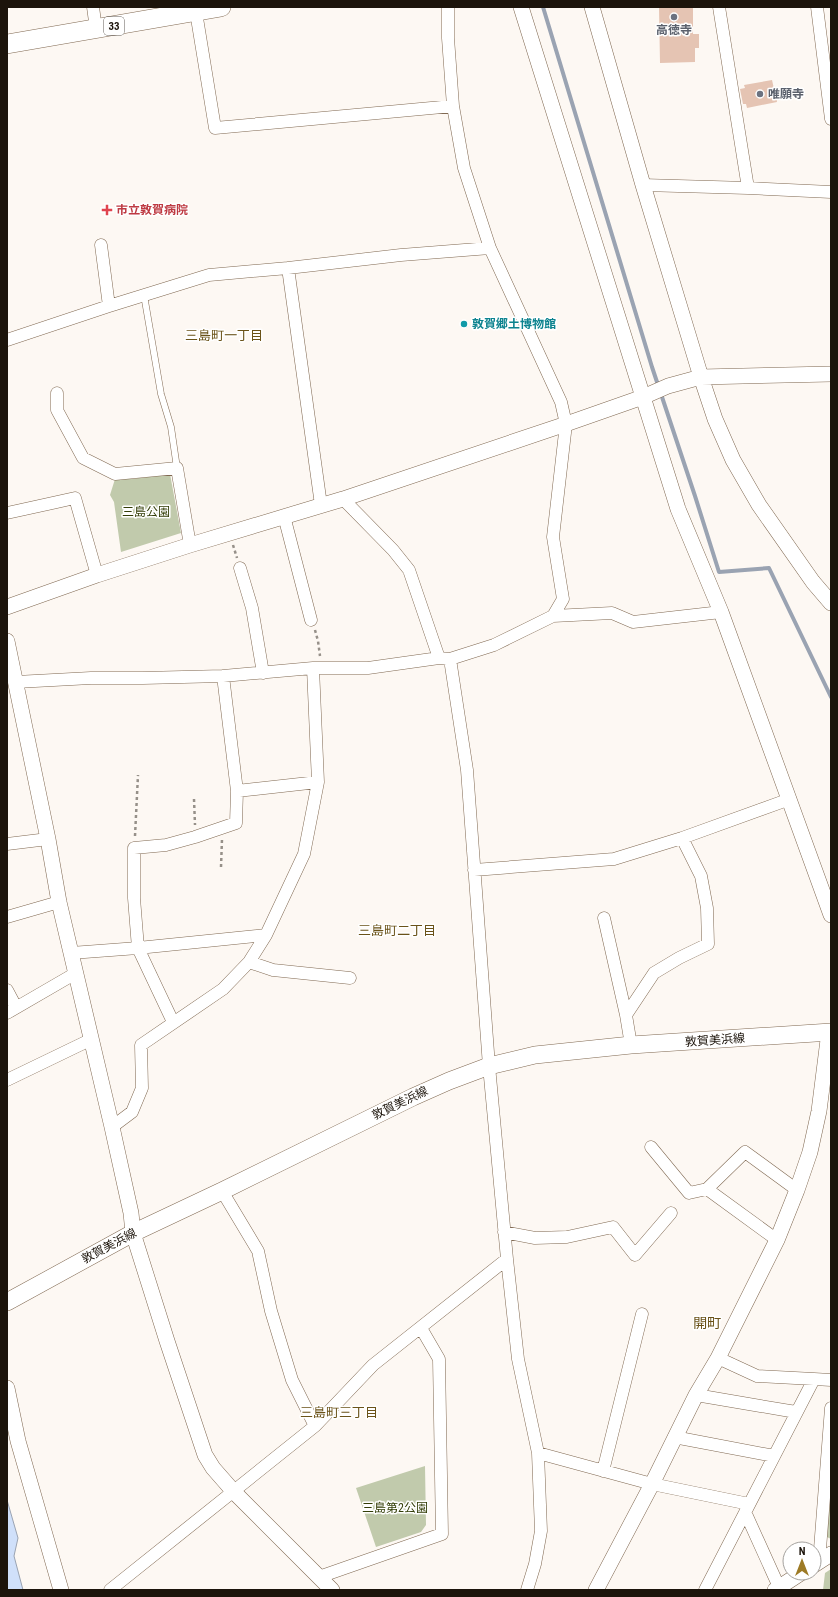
<svg xmlns="http://www.w3.org/2000/svg" width="838" height="1597" viewBox="0 0 838 1597" font-family="'Roboto Condensed','Noto Sans JP',sans-serif">
<rect width="100%" height="100%" fill="#fdf8f3"/>
<path fill="#c1caac" d="M170 474 181 533 121 552 114 502 110 495 115 479H131Z
M831 1453V1539L825 1536Z
M425 1466 426 1525 421 1532 376 1547 356 1488Z
M831 1569V1590H823L825 1573Z"/>
<path fill="#d0e0fa" stroke="#9aa3b2" d="M7 1500 18 1538 14 1556 23 1590H7Z"/>
<g fill="none" stroke-linecap="round" stroke-linejoin="round">
<path stroke="#9aa3b2" stroke-width="4" d="M543 7 652 367 695 496 719 572 769 568 831 697"/>
</g>
<path fill="#e5c4b3" d="M659 7H693V34H699V48H695V62L660 63Z
M772 80 777 102 747 108 746 104H743L740 89 745 88 744 85Z"/>
<g fill="none" stroke-linecap="round" stroke-linejoin="round">
<defs>
<path id="service" d="M144 295 161 394 171 427 177 468"/>
<path id="minor" d="M93 7 96 29
M719 7 748 188
M817 7 831 119
M196 12 215 128 453 106
M643 185 748 188 831 192
M101 245 109 306
M288 268 321 505
M7 340 109 306 209 275 288 268 401 255 490 248
M57 393V410L83 458 115 474 177 468 190 545
M343 499 393 550 409 570 439 658
M7 513 75 498 97 575
M284 516 311 620
M240 568 252 608 263 673
M553 616 612 613 633 622 721 612
M450 659 467 770 489 1066 507 1259 518 1359 538 1453 541 1531 535 1564 527 1590
M223 676 237 791 318 782
M16 682 91 678H143L223 676 313 668H368L439 658 450 659 494 645 553 616 563 599 553 537 566 424 561 402 490 248 464 168 453 106 448 38V7
M7 844 48 839
M474 870 614 859 682 838 790 799
M7 917 59 902
M604 918 626 1015
M71 953 138 948 266 935 304 854 318 782 313 668
M249 962 273 970 350 978
M7 990 16 1007
M7 1013 76 973
M173 1022 138 948 134 898V848L166 845 195 837 236 823 237 791
M631 1045 626 1015 654 973 679 958 708 944 707 908 701 876 682 838
M7 1080 92 1039
M112 1127 132 1112 142 1088 141 1045 223 989 249 962 266 935
M651 1147 689 1193 707 1189
M222 1191 258 1251 271 1311 292 1380 315 1426
M504 1232 535 1238 567 1237 613 1227 635 1255 671 1213
M777 1240 707 1189 745 1152 797 1190
M814 1379 831 1380
M696 1395 796 1412
M674 1437 774 1456
M538 1453 652 1484 749 1504
M603 1471 642 1314
M746 1514 779 1587
M819 1562 831 1408
M319 1577 442 1534 439 1359 421 1328
M110 1590 315 1426 373 1365 507 1259
M705 1590 814 1379 757 1376 718 1358"/>
<path id="tertiary" d="M521 7 678 509 721 612 831 915
M592 7 643 185 701 377 715 419 733 460 759 505 813 582 831 603
M7 607 97 575 190 545 343 499 566 424 643 397 668 386 701 377 831 374
M7 641 48 839 59 902 112 1127 131 1213 133 1233 167 1341 205 1455 213 1468 234 1492 332 1590
M7 1388 18 1441 61 1590
M814 1565 831 1554
M596 1590 652 1484 696 1395 718 1358 777 1240 797 1190 810 1152 819 1111 829 1032
M775 1590 801 1573"/>
<path id="secondary" d="M7 1302 133 1233 222 1191 413 1097 449 1081 489 1066 535 1055 631 1045 831 1032"/>
<path id="primary" d="M7 44 221 7"/>
</defs>
<use href="#service" stroke="#806952" stroke-width="7"/>
<use href="#minor" stroke="#806952" stroke-width="13"/>
<use href="#tertiary" stroke="#806952" stroke-width="16"/>
<use href="#secondary" stroke="#806952" stroke-width="18"/>
<use href="#primary" stroke="#806952" stroke-width="20"/>
<path stroke="#969089" stroke-width="2.5" stroke-dasharray="3 3" stroke-linecap="butt" d="M233 545 237 558
M315 630 318 641 320 656
M194 799 195 825
M135 836 138 775
M221 867 222 839"/>
<use href="#service" stroke="#fff" stroke-width="6"/>
<use href="#minor" stroke="#fff" stroke-width="12"/>
<use href="#tertiary" stroke="#fff" stroke-width="15"/>
<use href="#secondary" stroke="#fff" stroke-width="17"/>
<use href="#primary" stroke="#fff" stroke-width="19"/>
</g>
<g fill="#6b7280" stroke="#fff" stroke-width="1.5">
<circle cx="674" cy="17" r="4"/>
<circle cx="760" cy="94" r="4"/>
</g>
<path fill="#e0444e" stroke="#fff" stroke-width="1.5" d="M105 204h4v4h4v4h-4v4h-4v-4h-4v-4h4z"/>
<circle fill="#0f9aa8" stroke="#fff" stroke-width="1.5" cx="464" cy="324" r="4"/>
<g text-anchor="middle" stroke-width="3" stroke-linejoin="round" paint-order="stroke">
<rect fill="#fff" stroke="#605a54" stroke-width="1" x="104" y="17" width="20" height="18" rx="3"/>
<g font-size="11" font-weight="bold" fill="#1c140b">
<text x="114" y="30">33</text>
</g>
<g font-size="12" font-weight="bold" fill="#5b616d" stroke="#fff">
<text x="674" y="34">高徳寺</text>
<text x="768" y="98" text-anchor="start">唯願寺</text>
</g>
<g font-size="12" font-weight="bold" fill="#be3a42" stroke="#fff" text-anchor="start">
<text x="116" y="214">市立敦賀病院</text>
</g>
<g font-size="12" font-weight="bold" fill="#0d838f" stroke="#fff" text-anchor="start">
<text x="472" y="328">敦賀郷土博物館</text>
</g>
<g font-size="12" fill="#323d06" stroke="#fff">
<text x="146" y="516">三島公園</text>
<text x="395" y="1512">三島第2公園</text>
</g>
<g font-size="12" fill="#1c140b" stroke="#fff">
<text transform="translate(715 1040) rotate(-4)" y="4">敦賀美浜線</text>
<text transform="translate(400 1103) rotate(-26)" y="4">敦賀美浜線</text>
<text transform="translate(109 1246) rotate(-28)" y="4">敦賀美浜線</text>
</g>
<g font-size="13" fill="#6a5218" stroke="#fff">
<text x="224" y="340">三島町一丁目</text>
<text x="397" y="935">三島町二丁目</text>
<text x="339" y="1417">三島町三丁目</text>
</g>
<g font-size="14" fill="#6a5218" stroke="#fff">
<text x="707" y="1328">開町</text>
</g>
</g>
<rect width="838" height="1597" fill="none" stroke="#1c140b" stroke-width="16"/>
<g transform="translate(802 1561)"><circle r="19" fill="#ffffff" stroke="#a4a19d"/>
<path d="M0-3L7 15L0 10L-7 15Z" fill="#9d7a25"/>
<text y="-6" font-size="11" font-weight="bold" text-anchor="middle" fill="#1c140b">N</text>
</g>
</svg>
